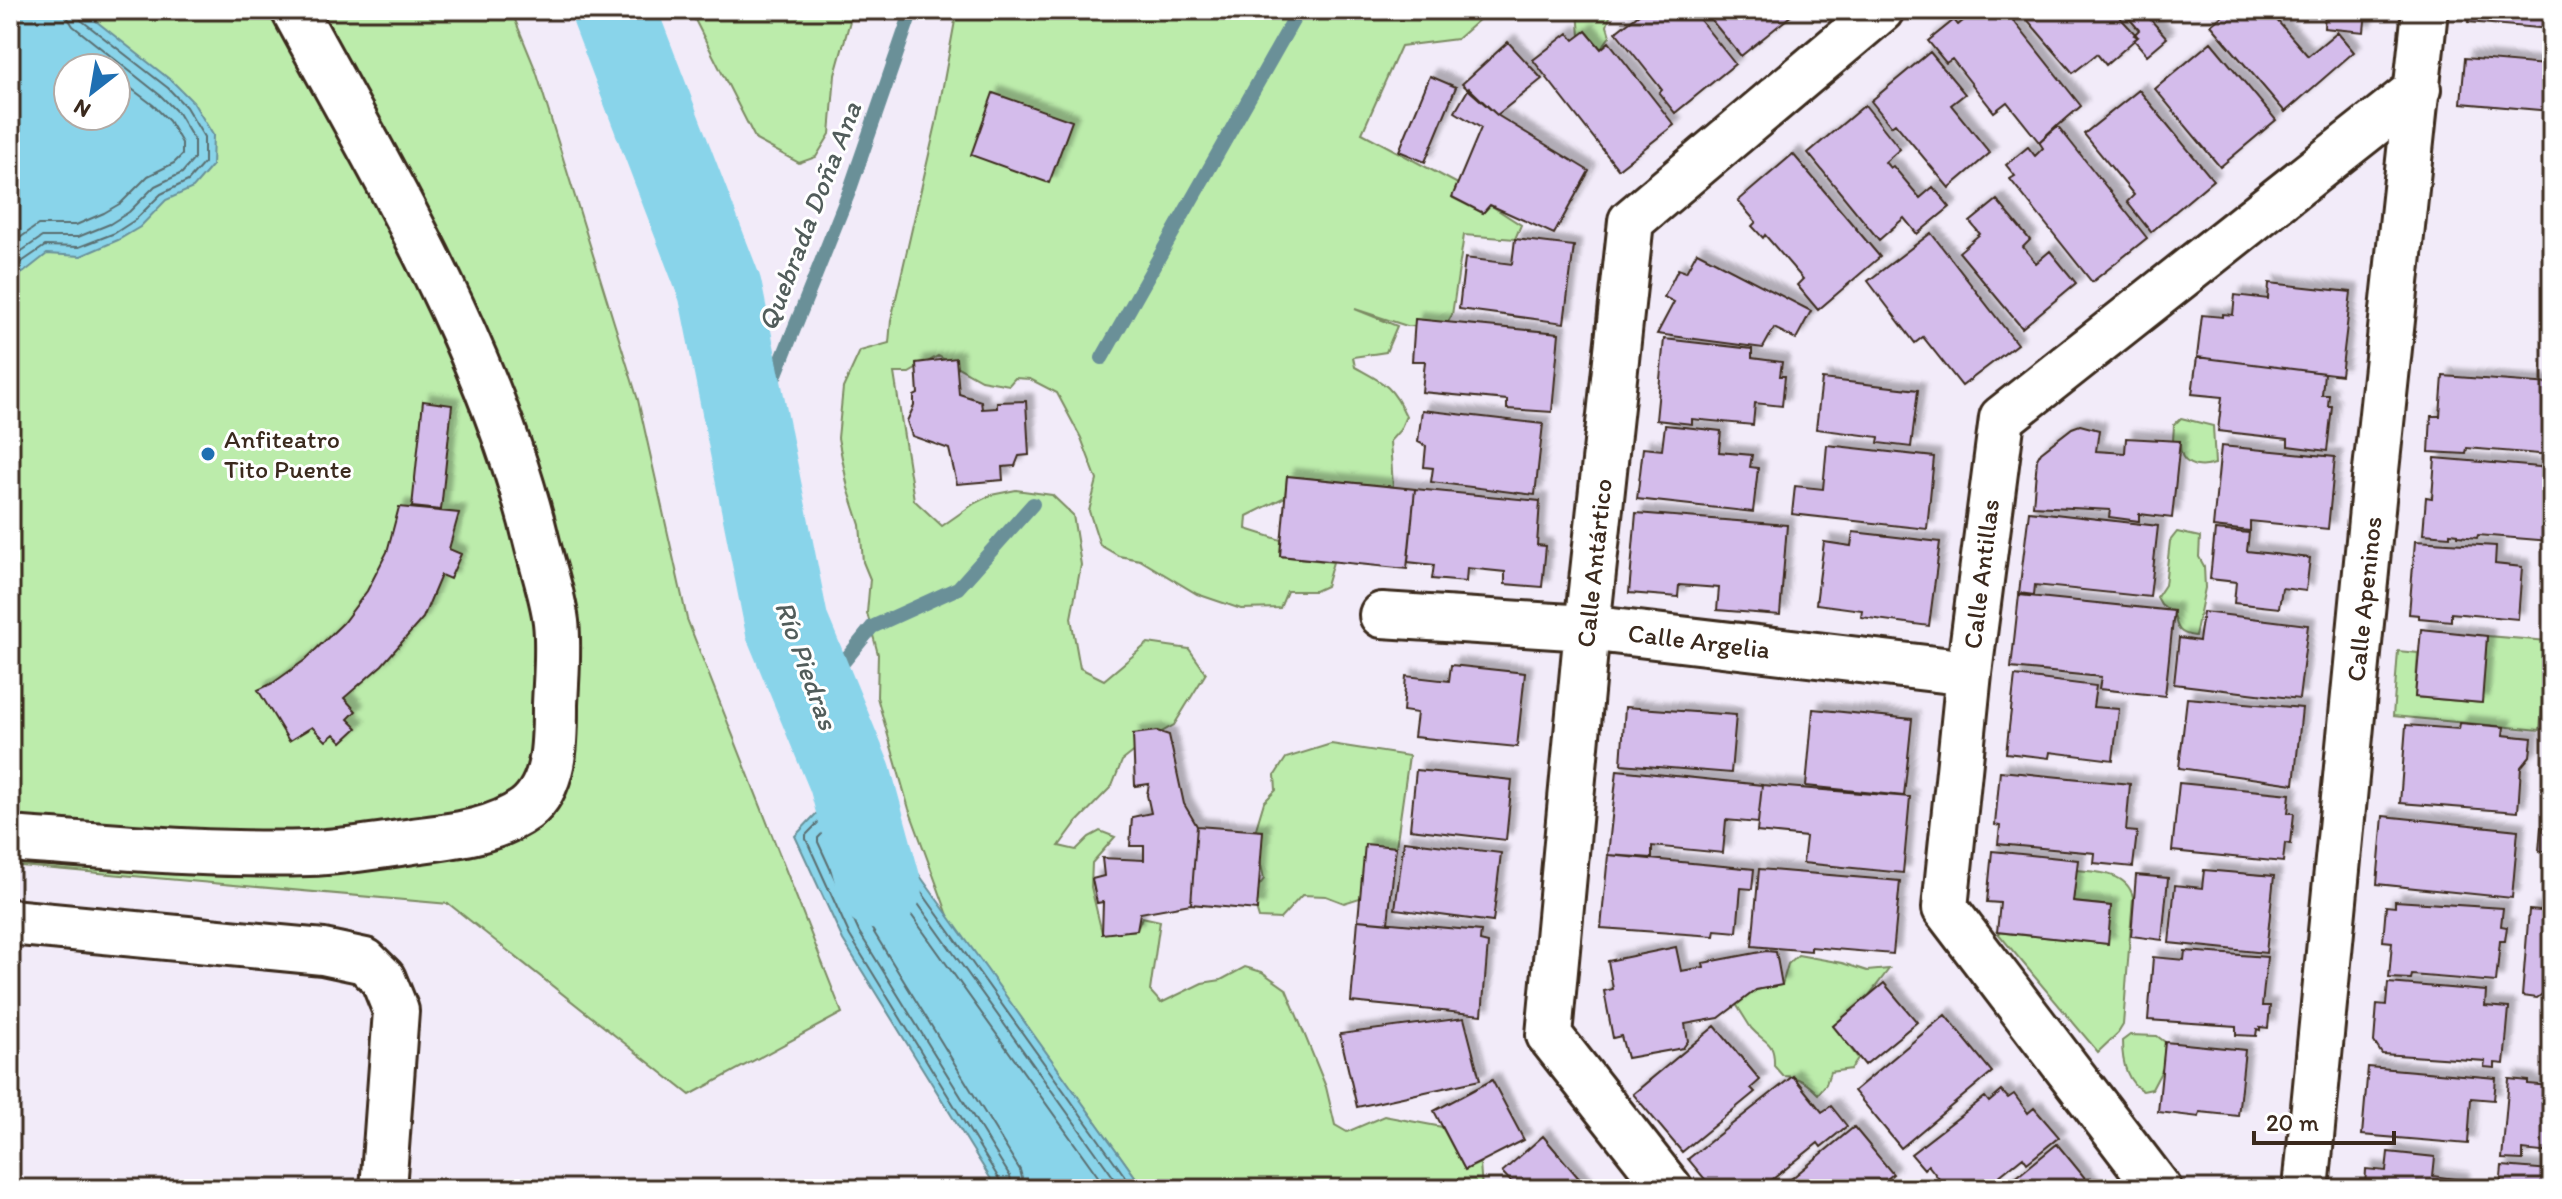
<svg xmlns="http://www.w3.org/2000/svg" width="2562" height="1199" viewBox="0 0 2562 1199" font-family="Itim,sans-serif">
<defs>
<filter id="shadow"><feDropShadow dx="7" dy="-7" stdDeviation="2" flood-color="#0004"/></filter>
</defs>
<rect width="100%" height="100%" fill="#f2ebf9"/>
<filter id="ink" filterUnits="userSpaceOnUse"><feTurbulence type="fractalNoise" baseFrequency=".0125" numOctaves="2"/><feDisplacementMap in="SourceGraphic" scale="16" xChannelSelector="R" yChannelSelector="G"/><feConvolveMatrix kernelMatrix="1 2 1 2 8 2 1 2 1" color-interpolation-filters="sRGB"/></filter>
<g filter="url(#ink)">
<path fill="#bcecab" stroke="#7c8b64" stroke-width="2" fill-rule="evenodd" d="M10 10H511L536 71 638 400 687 619 842 1013 690 1095 449 904 10 865ZM68 68H116V116H68Z
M690 10H853L835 75 830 134 816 157 799 163 756 140Z
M957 10H1490L1457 39 1401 46 1362 133 1458 184 1453 198 1483 213 1490 205 1521 225 1515 239 1464 235 1452 315 1445 327 1407 326 1355 309 1397 326 1386 352 1353 357 1355 367C1384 383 1392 385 1406 416L1400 430 1390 441 1393 487 1287 476 1285 497 1247 516 1246 529 1281 540 1280 556 1333 562 1326 586 1315 591H1287L1280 608 1241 609 1197 594 1140 560 1119 556 1100 545 1089 511 1097 480 1081 438 1057 393 1030 379 1015 378 1009 385 981 380 938 356 909 373H894L914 500 942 526 975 503 991 495 1016 490 1052 495 1073 515 1081 565 1071 618 1080 668 1104 680 1148 643 1189 649 1206 673 1174 725 1151 738 1122 761 1112 786 1076 823 1059 846 1076 850 1089 837 1100 831 1115 837 1092 863 1091 887 1102 933 1137 930 1142 917 1160 921 1150 991 1161 1003 1202 983 1221 980 1245 967 1262 972 1286 989 1326 1087 1335 1125 1347 1132 1384 1116 1442 1127 1465 1170 1480 1163 1482 1189H1144L949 918 909 809 877 697 878 654 867 613 870 579 863 562 860 525 848 488 838 438 843 388 860 351 889 343 891 320 936 124Z
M1578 10H1612L1607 26 1610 36 1601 49 1586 31 1580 36Z
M2181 418 2213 426 2215 464C2196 470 2179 465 2180 442L2173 441 2174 425Z
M2177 532 2200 537 2199 557 2204 566 2205 588 2195 636C2179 634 2177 629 2174 614L2161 604 2157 597 2165 585 2170 541Z
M2487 636 2548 641 2540 730 2393 716 2398 651 2418 653 2415 697 2481 703Z
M1331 744 1409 756 1396 847 1360 898 1344 903 1326 896 1302 895 1280 919 1259 918 1252 895 1264 879 1260 860 1251 845 1264 802 1276 790 1275 775 1286 758Z
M2076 870C2097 872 2127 872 2133 897L2123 1025 2118 1033 2098 1052 1997 932 2107 944 2111 906 2073 902Z
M1798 955 1842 963 1867 971 1889 969 1867 998 1833 1026 1858 1058 1851 1069 1830 1072 1826 1084 1818 1094C1807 1083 1798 1076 1783 1076L1774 1066C1775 1040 1765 1044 1751 1028 1746 1020 1741 1012 1736 1004L1756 990 1782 985 1788 964Z
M2130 1035 2157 1036 2165 1042 2163 1068 2152 1089 2143 1091C2126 1082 2122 1059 2122 1041Z"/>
<path fill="#89d4ea" stroke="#6a9098" stroke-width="2" fill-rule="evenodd" d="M10 10H82L173 82 193 102 213 135 212 166 193 188 166 200 140 227 118 240 81 256 47 254 23 273 10 279ZM68 68H116V116H68Z
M850 778 1144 1189H997L843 940 795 836Z"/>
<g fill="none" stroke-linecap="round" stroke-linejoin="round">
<path stroke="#5a6e70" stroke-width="2" d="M10 245 38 225H76L104 213 121 203 148 176 174 163 182 155V143L169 121 153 105 116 77
M10 259 42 237H78L110 224 129 212 155 186 182 173 194 159V140L178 113 161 96 73 26 68 18 67 10
M10 270 45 246 79 247 115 233 135 220 161 194 188 181 204 163V137L186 107 168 88 81 20 77 10
M1003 1189 1001 1182 850 936 806 839V835L847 793 852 795 1134 1189
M1013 1189 1010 1176 859 932 818 842V838L846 809 851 810 1122 1189
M1025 1189 1020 1170 870 926 832 843 844 828 850 829 1107 1189"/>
<path stroke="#6a9098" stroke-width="14" d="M1102 358 1299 10
M750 439 849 192 912 10
M816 696 872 627 958 588 1033 504"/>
<path stroke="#89d4ea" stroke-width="84" d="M613 10 720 289 787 626 850 778 880 888"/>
</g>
<path fill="#d4bceb" stroke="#3b2a1e" stroke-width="2" filter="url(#shadow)" d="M1644 10H1692L1735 64 1675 113 1659 93 1662 90 1616 32Z
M1703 10H1798L1741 56Z
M1976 10H2005L2081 106 2039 142 2007 102 1994 112 1952 59 1946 63 1928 41 1954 20 1958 25Z
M2019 10H2113L2138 37 2106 65 2097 54 2073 73Z
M2122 10H2161L2150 19 2167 38 2147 55 2134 40 2138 37 2134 35 2139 30Z
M2229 10H2268L2308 56 2337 32 2354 52 2285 112 2211 25Z
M2325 10H2366L2364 32 2324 28Z
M2469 10H2552V29L2468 22Z
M1586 31 1601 49 1609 42 1674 125 1618 169 1533 60 1568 33 1574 40Z
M1508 42 1542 79 1497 115 1462 84Z
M2211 42 2276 120 2220 167 2155 89Z
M2547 44 2552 45V111L2461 103 2465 58 2545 65Z
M1930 52 1965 94 1951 105 1990 153 1949 188 1895 123 1891 126 1871 101Z
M1430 76 1456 87 1425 162 1399 151Z
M1469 88 1497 115 1589 171 1554 234 1490 205 1483 213 1452 197 1481 128 1455 112Z
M2139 90 2213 180 2151 232 2127 202 2134 195 2084 134Z
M993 93 1072 121 1049 183 971 155Z
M1865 105 1900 149 1885 162 1890 168 1893 166 1920 198 1933 187 1950 207 1917 234 1904 218 1879 240 1808 153Z
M2057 125 2147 238 2092 282 2010 179 2015 176 2006 165 2028 147 2035 156 2043 148 2039 142Z
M1793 154 1880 257 1818 310 1797 285 1803 279 1765 235 1763 238 1752 226 1756 222 1738 201Z
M1997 200 2030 240 2023 247 2036 263 2050 251 2076 283 2022 328 1959 252 1980 234 1970 222Z
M1931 233 2017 344 1962 386 1923 337 1915 343 1868 281Z
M1515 239 1574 246 1564 323 1459 309 1465 258 1512 264Z
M1697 252 1811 311 1796 339 1774 328 1763 348 1657 334 1674 302 1664 297 1678 269 1686 272Z
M2269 283 2351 292 2341 375 2197 357 2202 315 2223 317V314L2233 315 2235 295 2268 299Z
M1415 319 1559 333 1552 412 1507 409V400L1422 392 1425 361H1412Z
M1664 339 1752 349V358L1782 362 1780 376H1785L1782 406 1755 403 1753 425 1692 419V424L1656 420Z
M2197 357 2324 373 2322 395H2329L2328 406H2332L2327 451 2288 446V439L2218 431 2222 397 2192 394Z
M956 358 959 394 981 401 982 409 997 408V402L1026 401 1029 455 1019 456 1015 466 1002 467 1003 480 957 484 949 449 912 436 907 421 914 406V396L918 394 916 363Z
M2443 376 2552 384V455L2467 448 2466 454 2429 452 2431 416H2440Z
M1822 379 1918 390 1911 447 1878 443 1879 437 1816 429Z
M423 401 452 405 441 510 412 507Z
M1422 410 1543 424 1535 495 1431 482 1433 468 1424 467 1426 446 1418 442Z
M1665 425 1721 431 1719 452 1752 455 1750 467 1758 468 1753 512 1637 499 1643 448 1662 450Z
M2080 425 2099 430 2096 451 2125 453 2126 438 2180 441 2172 518 2139 514V521L2109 517 2110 510 2033 506 2037 459 2041 452 2072 428Z
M1827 445 1934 457 1927 529 1792 514 1795 486 1823 489Z
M2221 446 2335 457 2328 529 2250 521V531L2213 527Z
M2435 458 2552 468V541L2478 535 2477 538 2458 536V534L2450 533V536L2423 534 2426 497 2432 498Z
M1287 476 1415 489 1407 569 1280 556Z
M1415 489 1540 501 1537 545 1546 546 1542 587 1505 584V572L1467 568 1466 582 1432 579 1434 565 1408 562Z
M399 507 459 513 449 549 461 554 450 579 441 575 423 618 382 665 344 698 356 711 348 719 357 728 342 742 334 734 326 741 312 727 289 741 258 690 273 683 305 660 343 623 367 591 387 552Z
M2029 511 2158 526 2150 597 2035 585 2034 595 2019 593Z
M1636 513 1787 525 1780 615 1717 610 1719 588 1679 585 1678 597 1629 593Z
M2215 530 2249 533 2247 551 2310 558 2306 591 2282 588 2279 608 2234 603 2236 582 2210 579Z
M1853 532 1940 542 1929 626 1861 617 1862 610 1816 604 1824 542 1851 546Z
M2415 541 2496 546 2495 564 2522 567 2518 619 2451 613V621L2419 618V615L2409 614Z
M2019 595 2174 611 2165 696 2099 689 2101 677 2011 668Z
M2203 612 2308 625 2299 699 2174 684 2179 638 2199 641Z
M2421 629 2487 636 2482 703 2415 697Z
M1451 665 1525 673 1517 747 1414 737 1417 713 1403 711 1406 676 1449 681Z
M2015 676 2096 686 2093 707 2119 709 2113 760 2050 752 2049 758 2006 753Z
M2187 698 2302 708 2294 784 2179 768Z
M1625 707 1736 715 1731 773 1621 764Z
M1813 709 1912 719 1904 796 1806 786Z
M2460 723 2504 727 2503 735 2532 738 2530 756 2521 767 2518 812 2400 803 2406 725 2459 729Z
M1157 731 1169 735 1184 804 1197 826 1191 904 1140 913 1137 930 1102 934 1103 902 1097 903 1092 879 1104 876 1102 858 1144 860V846H1130L1132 817 1151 813 1147 795 1149 784 1135 786 1133 734Z
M1416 770 1512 780 1506 840 1410 829Z
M1617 770 1762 785 1758 823 1726 820 1723 853 1652 846V858L1608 855Z
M2000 771 2130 784 2126 831 2137 832 2133 867 2094 863 2095 853 1998 844 2000 826 1995 825Z
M2179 783 2290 794 2288 813H2294L2291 844 2285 843 2283 862 2172 851Z
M1762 785 1910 797 1903 873 1803 863 1806 837 1757 832Z
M2383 816 2518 830 2512 898 2377 884Z
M1197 826 1263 831 1257 910 1191 904Z
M2541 827 2552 828V851H2539Z
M1404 841 1501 853 1493 922 1395 909Z
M1365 844 1396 847 1388 923 1358 920Z
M1992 851 2078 860 2073 902 2111 906 2108 944 1997 932 2000 903 1987 902Z
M1608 855 1754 869 1752 889 1741 888 1737 932 1715 930 1714 936 1601 928Z
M1759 869 1900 881 1893 954 1811 947V951L1752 946Z
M2204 870 2274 876 2266 953 2169 943 2175 885 2202 888Z
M2136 875 2168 878 2162 940 2131 936Z
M2395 901 2503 908 2501 926 2507 927 2505 941H2500L2496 982 2412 975 2411 979 2389 978 2392 942 2383 941 2386 906 2395 907Z
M2529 910 2552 912V987L2537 998 2522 996Z
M1358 920 1481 931 1480 941 1488 943 1482 1015 1351 1002Z
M1676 947 1681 971 1704 967 1703 963 1766 951 1776 952 1782 985 1756 990 1719 1018 1685 1024 1688 1041 1683 1048 1627 1058 1621 1036 1613 1038 1604 991 1613 989 1608 961Z
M2185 951 2267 957 2262 1006H2270L2268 1028 2260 1027V1030L2257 1029 2256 1036 2236 1035V1026L2148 1020 2153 957 2184 960Z
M1884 983 1917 1022 1865 1065 1833 1026Z
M2388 983 2486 991 2485 1006 2509 1008 2504 1064 2495 1063V1068L2484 1067 2485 1061 2382 1054 2374 1042 2377 1004 2386 1005Z
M1945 1015 1992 1072 1901 1148 1854 1091Z
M1464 1018 1480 1080 1357 1107 1340 1034Z
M1715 1026 1760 1080 1751 1088 1755 1092 1682 1152 1633 1094Z
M2165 1042 2245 1050 2238 1116 2200 1112 2199 1117 2158 1112Z
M2368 1067 2496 1078 2494 1100 2471 1098 2468 1144 2362 1135Z
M1793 1076 1822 1112 1831 1106 1847 1126 1821 1147 1818 1143 1768 1183 1771 1187 1768 1189H1713L1688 1159Z
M2509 1079 2528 1081V1084L2552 1086V1153L2523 1150V1160L2502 1159Z
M1492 1080 1524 1140 1465 1170 1434 1111Z
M2002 1091 2008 1098 2014 1094 2028 1113 2034 1108 2059 1137 2027 1163 2023 1157 1983 1189H1947L1928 1165 1924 1169 1911 1154 1985 1097 1989 1102Z
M1854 1127 1893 1174 1875 1189H1779Z
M1543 1136 1588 1189H1513L1516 1187 1502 1172Z
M2057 1144 2094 1189H2002Z
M2388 1152 2435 1157 2433 1176 2462 1180 2461 1189H2365L2366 1169 2386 1171Z
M2502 1166 2552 1170V1189H2500Z"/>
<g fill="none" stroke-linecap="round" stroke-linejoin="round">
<defs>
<path id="minor" d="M1382 615 1587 628 1969 673
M10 839C109 846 210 856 309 853 344 852 379 846 413 841 450 836 495 832 526 809 556 785 555 740 555 705 556 678 559 649 556 622 553 597 544 571 538 547 492 353 388 183 294 10
M10 922 323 952 365 961 383 979 396 1011 383 1189
M1670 1189 1549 1035 1587 628 1631 221 1881 10
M2159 1189 1945 908 1969 673 2002 418 2418 89
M2306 1189 2374 489 2425 10"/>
</defs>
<use href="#minor" stroke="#3b2a1e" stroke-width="50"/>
<use href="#minor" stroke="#fff" stroke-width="44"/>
</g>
</g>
<circle fill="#1f6fb2" stroke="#fff" stroke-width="3" cx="208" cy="454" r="8"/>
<g text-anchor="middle" stroke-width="6" stroke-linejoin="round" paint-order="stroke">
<g font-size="26" fill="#3b2a1e" stroke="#fff" text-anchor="start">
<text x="224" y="448">Anfiteatro<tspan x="224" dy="30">Tito Puente</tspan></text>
</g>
<g font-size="26" fill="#3b2a1e" stroke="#fff">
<text transform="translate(1594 563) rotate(-84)" y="9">Calle Antártico</text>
<text transform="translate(1981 574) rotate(-83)" y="9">Calle Antillas</text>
<text transform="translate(2364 599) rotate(-84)" y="9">Calle Apeninos</text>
<text transform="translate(1699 641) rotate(7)" y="9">Calle Argelia</text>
</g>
<g font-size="28" font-style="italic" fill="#525d5b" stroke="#fff">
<text transform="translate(809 216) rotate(-69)" y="10">Quebrada Doña Ana</text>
<text transform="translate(807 665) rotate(70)" y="10">Río Piedras</text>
</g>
</g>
<rect width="2562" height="1199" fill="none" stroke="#fff" stroke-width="40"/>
<rect x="20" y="20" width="2522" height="1159" fill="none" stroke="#3b2a1e" stroke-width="3" filter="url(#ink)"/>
<g transform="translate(92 92) rotate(211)"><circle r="38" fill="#ffffff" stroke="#b1aaa5" stroke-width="2"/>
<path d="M0-6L14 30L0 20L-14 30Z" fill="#1f6fb2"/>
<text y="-12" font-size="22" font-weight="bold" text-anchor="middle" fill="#3b2a1e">N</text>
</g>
<path d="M2254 1131v12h140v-12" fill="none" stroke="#3b2a1e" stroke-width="4"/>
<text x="2266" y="1131" font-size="24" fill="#3b2a1e" stroke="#ffffff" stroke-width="6" paint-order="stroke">20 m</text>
</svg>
